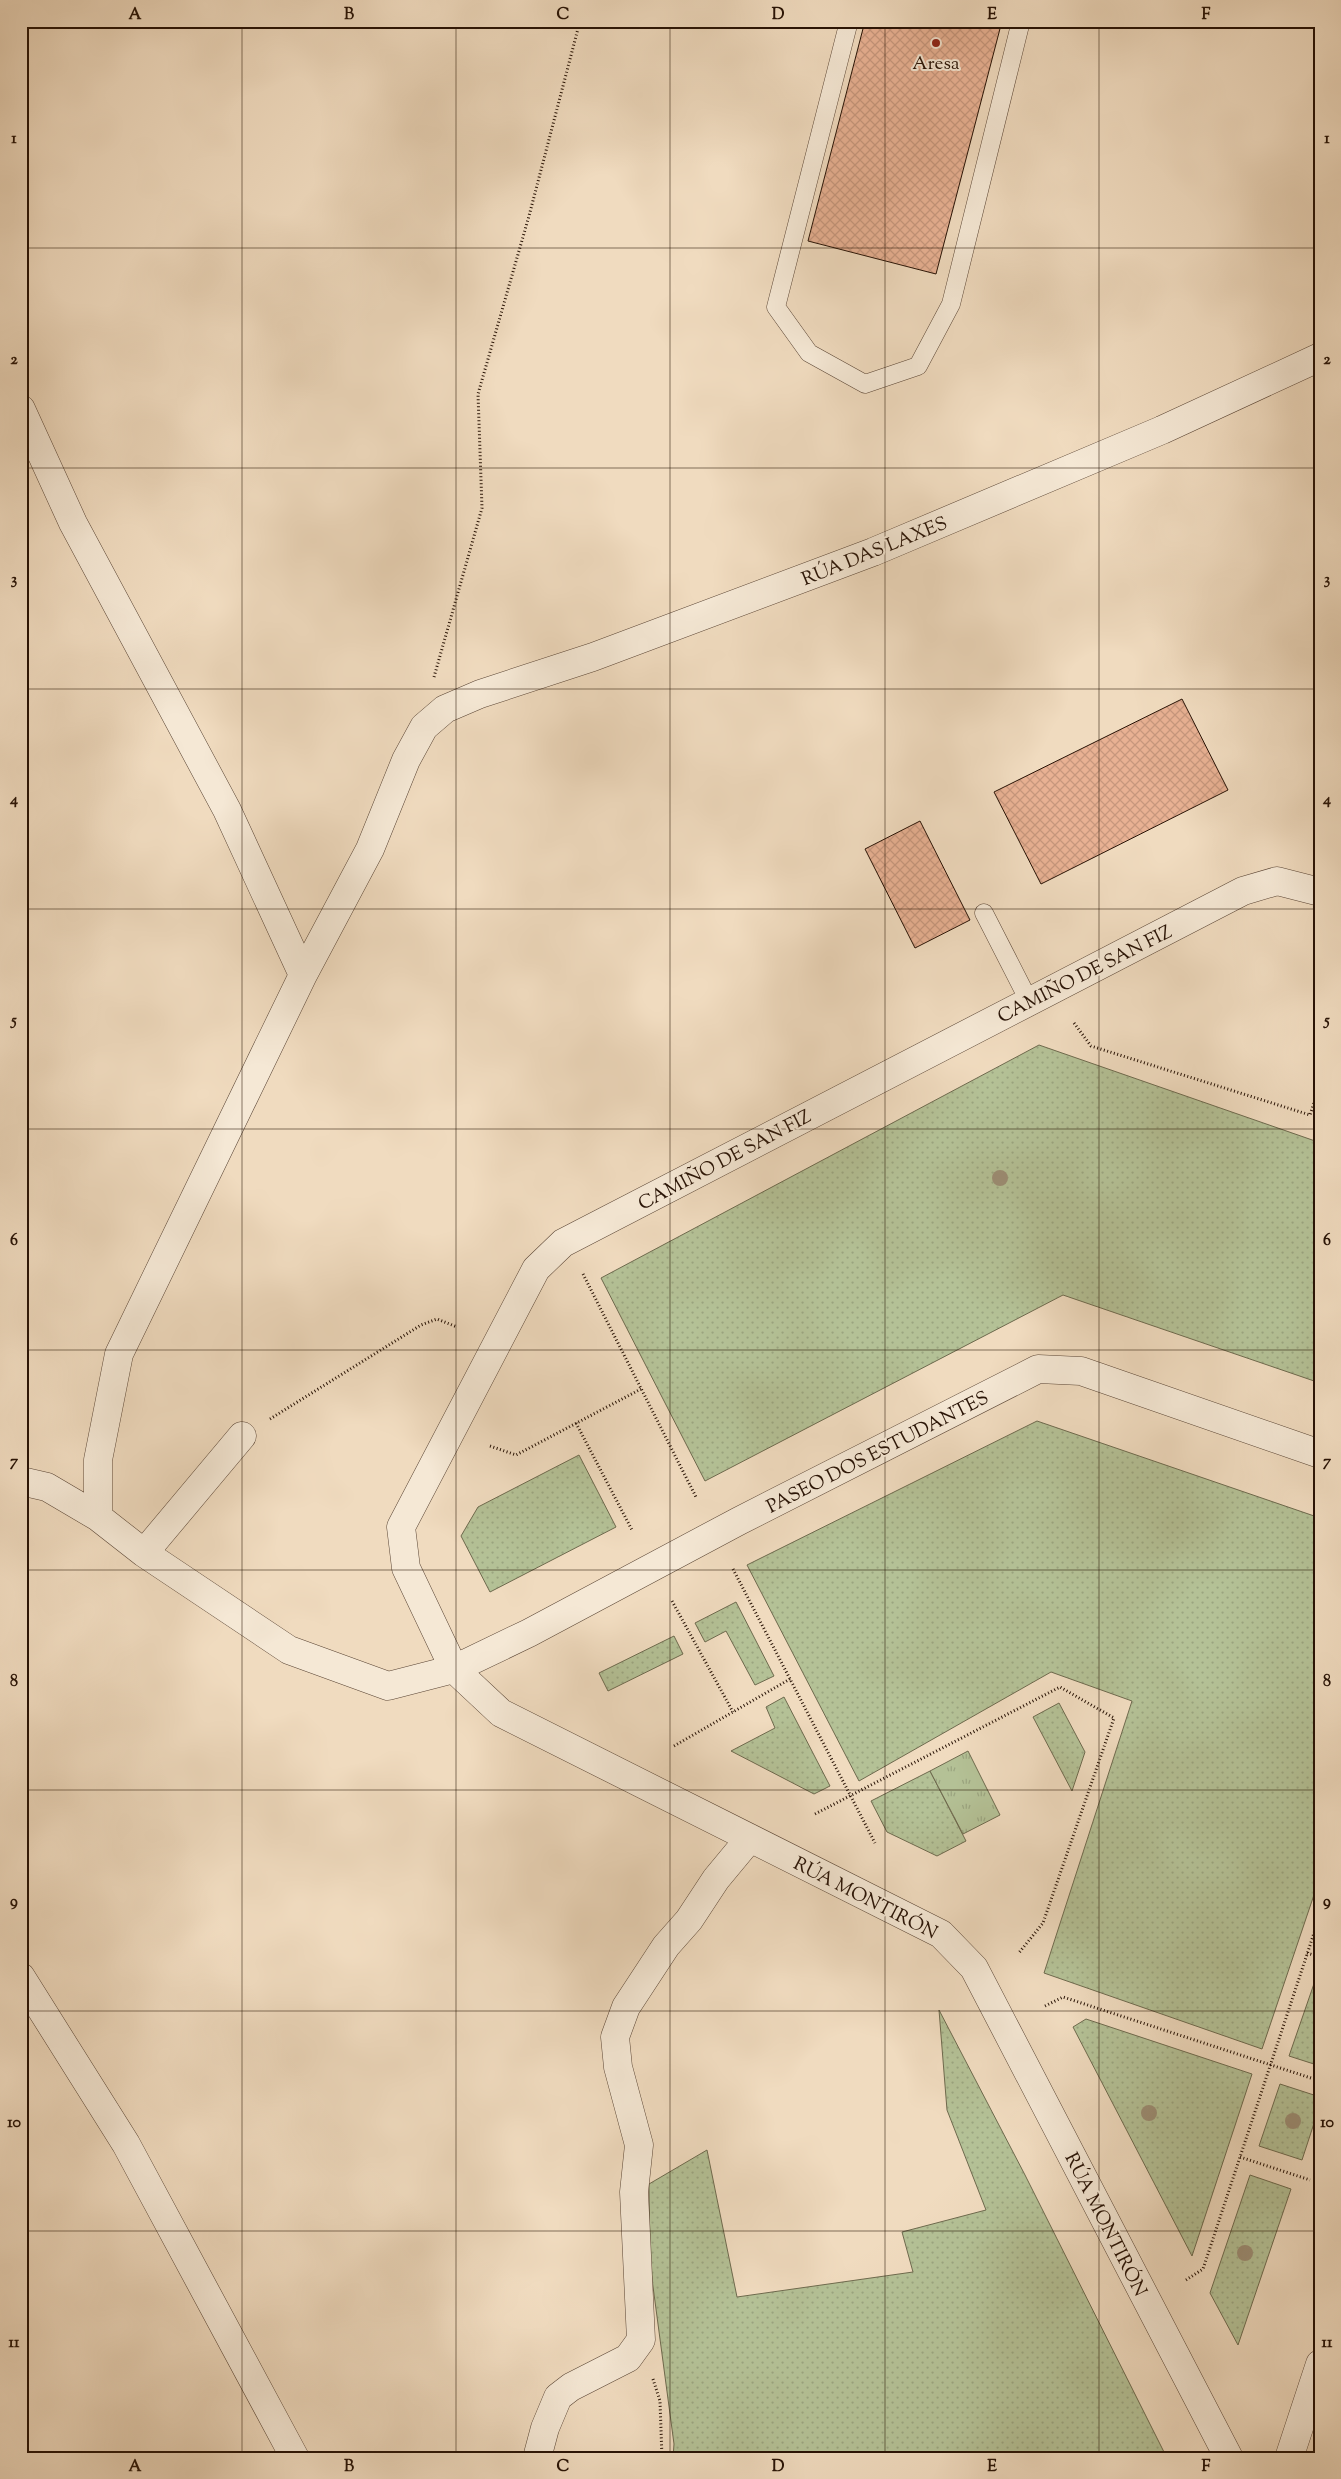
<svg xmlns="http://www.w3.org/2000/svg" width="1341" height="2479" viewBox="0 0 1341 2479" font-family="'Sorts Mill Goudy',serif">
<defs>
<pattern id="grass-dots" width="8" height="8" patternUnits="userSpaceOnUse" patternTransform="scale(1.25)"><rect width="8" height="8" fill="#b4c196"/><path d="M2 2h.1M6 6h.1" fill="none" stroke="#9ba580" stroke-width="1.8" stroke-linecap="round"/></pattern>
<pattern id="park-tufts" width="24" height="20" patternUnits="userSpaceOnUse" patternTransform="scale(1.25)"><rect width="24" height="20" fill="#b4c196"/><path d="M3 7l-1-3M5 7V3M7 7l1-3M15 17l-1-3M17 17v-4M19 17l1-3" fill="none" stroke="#9ba580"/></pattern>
<pattern id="building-cross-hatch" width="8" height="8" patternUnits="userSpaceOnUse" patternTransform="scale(1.25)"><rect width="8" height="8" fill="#e8b193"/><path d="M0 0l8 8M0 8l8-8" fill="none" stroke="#c7977d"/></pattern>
</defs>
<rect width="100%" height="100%" fill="#f0dbbf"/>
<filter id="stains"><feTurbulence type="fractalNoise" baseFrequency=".004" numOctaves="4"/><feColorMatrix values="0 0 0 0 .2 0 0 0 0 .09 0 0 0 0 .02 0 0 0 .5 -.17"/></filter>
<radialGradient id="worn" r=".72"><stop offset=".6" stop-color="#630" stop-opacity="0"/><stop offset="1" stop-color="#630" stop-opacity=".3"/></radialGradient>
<path fill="url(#grass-dots)" stroke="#6e6a4e" d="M1039 1045 1318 1142 1320 1137V1383L1063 1295 705 1481 601 1278Z
M1037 1421 1320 1518V1877L1262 2049 1044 1973 1132 1701 1051 1672 859 1781 747 1565Z
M579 1455 616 1527 490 1592 461 1536 478 1507Z
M736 1602 774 1676 755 1685 726 1631 705 1642 695 1623Z
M674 1636 683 1654 608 1691 599 1673Z
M784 1697 830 1786 814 1794 731 1751 775 1728 766 1707Z
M1059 1703 1085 1752 1072 1791 1033 1717Z
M930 1771 966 1841 937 1856 887 1832 871 1801Z
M1317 1975 1320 1976V2066L1289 2056Z
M939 2010 1025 2175 1167 2458H673L674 2444 650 2264 649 2184 707 2150 737 2297 913 2272 902 2232 986 2210 947 2110Z
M1086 2019 1252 2074 1192 2256 1073 2027Z
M1280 2084 1320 2097V2105L1302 2160 1259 2146Z
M1250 2175 1291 2189 1238 2345 1210 2293Z"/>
<path fill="url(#park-tufts)" stroke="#6e6a4e" d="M968 1751 1000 1815 963 1834 930 1771Z"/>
<path fill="url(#building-cross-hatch)" stroke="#271205" d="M865 21H1002L936 274 808 241Z
M1182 699 1228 790 1041 884 994 792Z
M920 821 970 920 915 948 865 849Z"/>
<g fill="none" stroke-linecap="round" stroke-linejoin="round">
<defs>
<path id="lane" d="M849 21 776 307 809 353 865 384 918 366 951 304 1021 21
M984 913 1029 1001"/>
<path id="street" d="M21 409 73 523 227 810 303 975
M21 1481 47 1487 98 1517 144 1553 289 1650 388 1686 454 1669 529 1633 739 1521 1038 1369 1081 1371 1320 1454
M98 1517V1460L119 1354 303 975 370 849 406 760 424 727 445 709 480 694 593 657 873 552 1162 430 1320 357
M144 1553 242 1436
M21 1977 126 2144 295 2458
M537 2458 545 2428 558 2397 571 2387 628 2358 641 2340 634 2192 639 2145 618 2067 615 2037 626 2007 666 1946 689 1920 716 1879 750 1838
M1229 2458 974 1968 941 1934 501 1713 454 1669 406 1568 401 1527 536 1269 563 1243 1243 891 1277 881 1320 892
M1289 2458 1320 2364"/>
</defs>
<use href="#lane" stroke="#594434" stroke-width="19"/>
<use href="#street" stroke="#594434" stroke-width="29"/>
<path stroke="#271205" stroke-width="3" stroke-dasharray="1 2.5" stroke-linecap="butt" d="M434 677 482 508 478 394 529 216 580 21
M1074 1023 1091 1046 1310 1115 1320 1085
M583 1274 696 1497
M270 1419 421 1325 437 1319 457 1327
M576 1423 632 1530
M490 1446 516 1455 641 1389
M733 1569 875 1843
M672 1601 733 1712
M674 1746 790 1679
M815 1814 1060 1687 1114 1718 1043 1923 1018 1954
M1307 1953 1320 1957
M1045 2006 1063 1997 1320 2081
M1240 2157 1310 2180
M1186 2280 1203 2269 1320 1915
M653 2379 660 2401 662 2458"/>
<use href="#lane" stroke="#f5e8d5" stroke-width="18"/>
<use href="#street" stroke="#f5e8d5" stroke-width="28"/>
</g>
<g fill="#9c8e75">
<circle cx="1000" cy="1178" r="8"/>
<circle cx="1149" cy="2113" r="8"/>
<circle cx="1293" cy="2121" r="8"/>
<circle cx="1245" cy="2253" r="8"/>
</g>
<path fill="none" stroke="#271205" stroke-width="1" stroke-opacity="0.55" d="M242 21V2458M456 21V2458M670 21V2458M885 21V2458M1099 21V2458M21 248H1320M21 468H1320M21 689H1320M21 909H1320M21 1129H1320M21 1350H1320M21 1570H1320M21 1790H1320M21 2011H1320M21 2231H1320"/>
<circle fill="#8f2418" stroke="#f5e8d5" stroke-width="2" cx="936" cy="43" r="5"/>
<g text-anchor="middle" stroke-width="4" stroke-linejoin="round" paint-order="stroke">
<g font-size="19" fill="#271205" stroke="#f5e8d5">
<text x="936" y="69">Aresa</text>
</g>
<g font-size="19" fill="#271205" stroke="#f5e8d5">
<text transform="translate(874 550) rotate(-22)" y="7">RÚA DAS LAXES</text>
<text transform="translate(1084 973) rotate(-27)" y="7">CAMIÑO DE SAN FIZ</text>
<text transform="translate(724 1159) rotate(-28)" y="7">CAMIÑO DE SAN FIZ</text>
<text transform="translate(877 1451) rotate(-27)" y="7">PASEO DOS ESTUDANTES</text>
<text transform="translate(866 1897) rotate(27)" y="7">RÚA MONTIRÓN</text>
<text transform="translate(1107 2224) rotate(63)" y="7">RÚA MONTIRÓN</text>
</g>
</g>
<rect width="1341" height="2479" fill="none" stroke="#f0dbbf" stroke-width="55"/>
<rect x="28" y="28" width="1286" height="2424" fill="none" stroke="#271205" stroke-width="2"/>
<g font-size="16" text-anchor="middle" font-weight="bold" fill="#271205">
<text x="135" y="19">A</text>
<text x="349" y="19">B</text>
<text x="563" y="19">C</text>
<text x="778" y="19">D</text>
<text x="992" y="19">E</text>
<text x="1206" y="19">F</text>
<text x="14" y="143">1</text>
<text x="1327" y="143">1</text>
<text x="14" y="364">2</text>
<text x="1327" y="364">2</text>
<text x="14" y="584">3</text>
<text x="1327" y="584">3</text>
<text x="14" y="804">4</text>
<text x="1327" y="804">4</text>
<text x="14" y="1025">5</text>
<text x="1327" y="1025">5</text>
<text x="14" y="1245">6</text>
<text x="1327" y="1245">6</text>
<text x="14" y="1466">7</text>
<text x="1327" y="1466">7</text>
<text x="14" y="1686">8</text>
<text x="1327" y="1686">8</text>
<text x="14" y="1906">9</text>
<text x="1327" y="1906">9</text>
<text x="14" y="2127">10</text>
<text x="1327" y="2127">10</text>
<text x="14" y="2347">11</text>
<text x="1327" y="2347">11</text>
<text x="135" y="2471">A</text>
<text x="349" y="2471">B</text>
<text x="563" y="2471">C</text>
<text x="778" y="2471">D</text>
<text x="992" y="2471">E</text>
<text x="1206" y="2471">F</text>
</g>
<rect width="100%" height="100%" filter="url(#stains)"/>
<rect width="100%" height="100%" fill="url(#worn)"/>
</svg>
